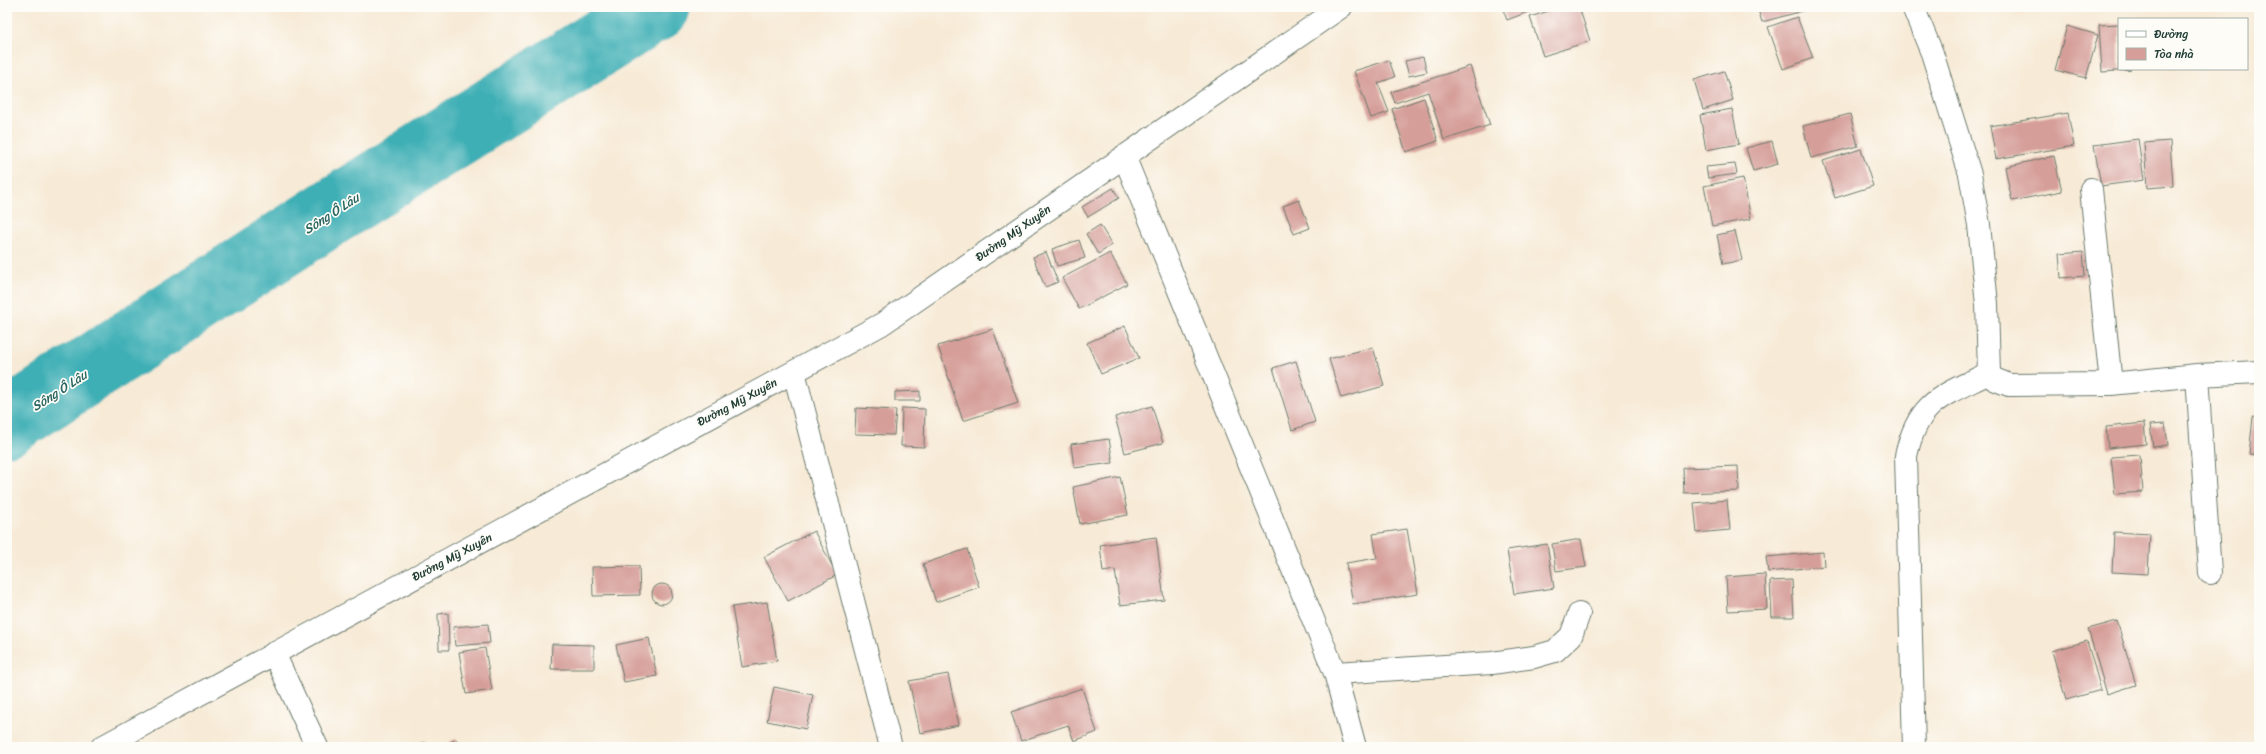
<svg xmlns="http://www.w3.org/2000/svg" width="2266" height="754" viewBox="0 0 2266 754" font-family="Sriracha,sans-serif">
<rect width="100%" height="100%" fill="#fdfcf7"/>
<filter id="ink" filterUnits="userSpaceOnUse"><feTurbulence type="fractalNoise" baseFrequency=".025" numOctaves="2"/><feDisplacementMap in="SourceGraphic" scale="8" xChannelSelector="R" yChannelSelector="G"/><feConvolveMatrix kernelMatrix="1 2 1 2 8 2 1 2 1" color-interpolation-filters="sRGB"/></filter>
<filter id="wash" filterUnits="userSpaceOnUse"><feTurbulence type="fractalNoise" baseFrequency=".012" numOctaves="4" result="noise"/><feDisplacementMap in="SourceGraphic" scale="16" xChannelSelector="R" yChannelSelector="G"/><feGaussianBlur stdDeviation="0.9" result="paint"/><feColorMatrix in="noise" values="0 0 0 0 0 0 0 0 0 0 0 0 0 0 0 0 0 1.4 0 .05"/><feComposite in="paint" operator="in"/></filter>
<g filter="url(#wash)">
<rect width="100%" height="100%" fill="#f7ead6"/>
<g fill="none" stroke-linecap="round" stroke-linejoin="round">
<path stroke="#3dafb5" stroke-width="67" d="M7 423 330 213 657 7"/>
</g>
<g id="blocks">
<path fill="#d69e99" d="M1502 7H1541L1507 20Z
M1561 7H1579L1590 41 1543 56 1530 17Z
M1757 7H1809L1810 9 1762 22Z
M1797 17 1813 58 1783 69 1768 27Z
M2119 24V69L2131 70 2102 72 2099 25Z
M2067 26 2098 35 2086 78 2055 70Z
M1423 57 1427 72 1409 76 1405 61Z
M1389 60 1395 77 1378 83 1389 112 1371 118 1354 71Z
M1470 66 1490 125 1444 140 1428 92 1395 103 1391 92Z
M1724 71 1733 100 1703 110 1694 80Z
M1424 98 1438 141 1406 152 1392 109Z
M1732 109 1739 144 1706 150 1700 115Z
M2068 113 2074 146 1996 159 1990 126Z
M1850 114 1858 146 1811 158 1803 126Z
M2138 139 2144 180 2101 186 2094 145Z
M1772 141 1778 164 1753 171 1746 148Z
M2170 141 2173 186 2147 188 2144 143Z
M1861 149 1873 186 1835 198 1823 161Z
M2054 156 2062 191 2012 201 2005 167Z
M1735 164 1737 174 1708 178 1706 167Z
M1743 178 1751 219 1712 226 1704 186Z
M1113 188 1119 198 1088 217 1082 207Z
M1299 200 1310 228 1294 234 1283 206Z
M1100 225 1112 245 1098 254 1086 234Z
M1735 231 1742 260 1723 264 1717 235Z
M1079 240 1085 258 1057 266 1052 249Z
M1046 252 1058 282 1045 287 1033 257Z
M2083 252 2085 276 2061 278 2059 254Z
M1110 253 1127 284 1079 309 1062 278Z
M1125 326 1139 358 1101 374 1087 343Z
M993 329 1018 403 963 421 938 346Z
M1373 347 1384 386 1341 398 1329 359Z
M1296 361 1315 422 1292 430 1273 368Z
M920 391V401H895V392Z
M1152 406 1163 443 1125 453 1115 417Z
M856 408 896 410 894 435 855 434Z
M902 408 925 409 924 447 901 446Z
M2253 417 2259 418V455L2249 454Z
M2144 423 2146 444 2108 448 2106 427Z
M2165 424 2168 445 2153 447 2150 425Z
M1109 439 1113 463 1074 468 1071 444Z
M2140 455 2143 492 2115 494 2111 457Z
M1738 466 1739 491 1684 493 1683 468Z
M1120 477 1128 515 1080 524 1073 487Z
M1727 500 1730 530 1697 533 1694 503Z
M1407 529 1418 594 1353 604 1346 563 1377 558 1373 534Z
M814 531 837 575 788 601 764 557Z
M2114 532 2150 534 2148 574 2112 572Z
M1156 537 1164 600 1120 605 1115 570 1103 572 1100 545Z
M1581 539 1586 567 1556 571 1552 544Z
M1547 544 1554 588 1514 594 1507 550Z
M967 549 979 587 936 602 923 564Z
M1823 552 1824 566 1768 572 1766 557Z
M639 566 640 595 593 596 592 567Z
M1765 574 1767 609 1728 611 1726 577Z
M1792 580 1794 617H1772L1770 581Z
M652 594a10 10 0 1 1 20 0a10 10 0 1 1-20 0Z
M767 602 777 661 742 667 732 607Z
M448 613 449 650H439L438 614Z
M2117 621 2136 685 2107 694 2088 629Z
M488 624 490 643 455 646 453 627Z
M649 638 657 676 624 682 616 645Z
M2087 641 2101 690 2066 700 2052 651Z
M552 644 594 645V669H551Z
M485 648 492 690 466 694 459 652Z
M948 674 959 725 920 733 909 681Z
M774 687 813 695 806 729 767 721Z
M1082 688 1097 732 1074 741 1068 725 1021 741 1011 712Z
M456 739 460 747H441Z
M425 742 427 747H415Z"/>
</g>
</g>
<g filter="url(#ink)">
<use href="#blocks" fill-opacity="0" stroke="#6b7a6d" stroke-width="1"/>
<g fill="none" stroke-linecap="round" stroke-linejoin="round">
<defs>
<path id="minor" d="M1913 7 1932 53 1970 174 1979 225 1987 304 1989 373 1994 379 2009 385 2111 384 2197 375 2259 372
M1124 156 1335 673 1355 747
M2091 189 2111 384
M794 372 891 747
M2197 375 2210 573
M274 653 317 747
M1335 673 1492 663 1534 657 1555 651 1571 636 1579 614
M102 747 882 324 1341 7
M1914 747 1906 456C1918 400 1943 396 1989 373"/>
</defs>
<use href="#minor" stroke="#6b7a6d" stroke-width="24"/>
<use href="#minor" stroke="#fff" stroke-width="22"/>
</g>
</g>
<g text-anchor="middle" stroke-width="3.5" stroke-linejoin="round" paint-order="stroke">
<g font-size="12" fill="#1f3d34" stroke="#fdfcf7">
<text transform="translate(1013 233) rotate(-35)" y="4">Đường Mỹ Xuyên</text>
<text transform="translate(737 402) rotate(-28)" y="4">Đường Mỹ Xuyên</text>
<text transform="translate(452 557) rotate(-28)" y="4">Đường Mỹ Xuyên</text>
</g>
<g font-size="13" font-style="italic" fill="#2a6561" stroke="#fdfcf7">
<text transform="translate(331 213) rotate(-33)" y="5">Sông Ô Lâu</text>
<text transform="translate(59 390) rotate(-33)" y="5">Sông Ô Lâu</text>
</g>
</g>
<rect width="2266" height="754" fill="none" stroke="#fdfcf7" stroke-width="24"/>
<rect x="2118" y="18" width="130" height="52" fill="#fdfcf7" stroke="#a4b0a9"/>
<rect x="2126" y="31" width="20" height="6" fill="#ffffff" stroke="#a4b0a9"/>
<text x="2154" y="38" font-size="12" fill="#1f3d34">Đường</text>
<rect x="2126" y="48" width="20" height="12" fill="#d69e99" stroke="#a4b0a9"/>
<text x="2154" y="58" font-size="12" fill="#1f3d34">Tòa nhà</text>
</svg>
